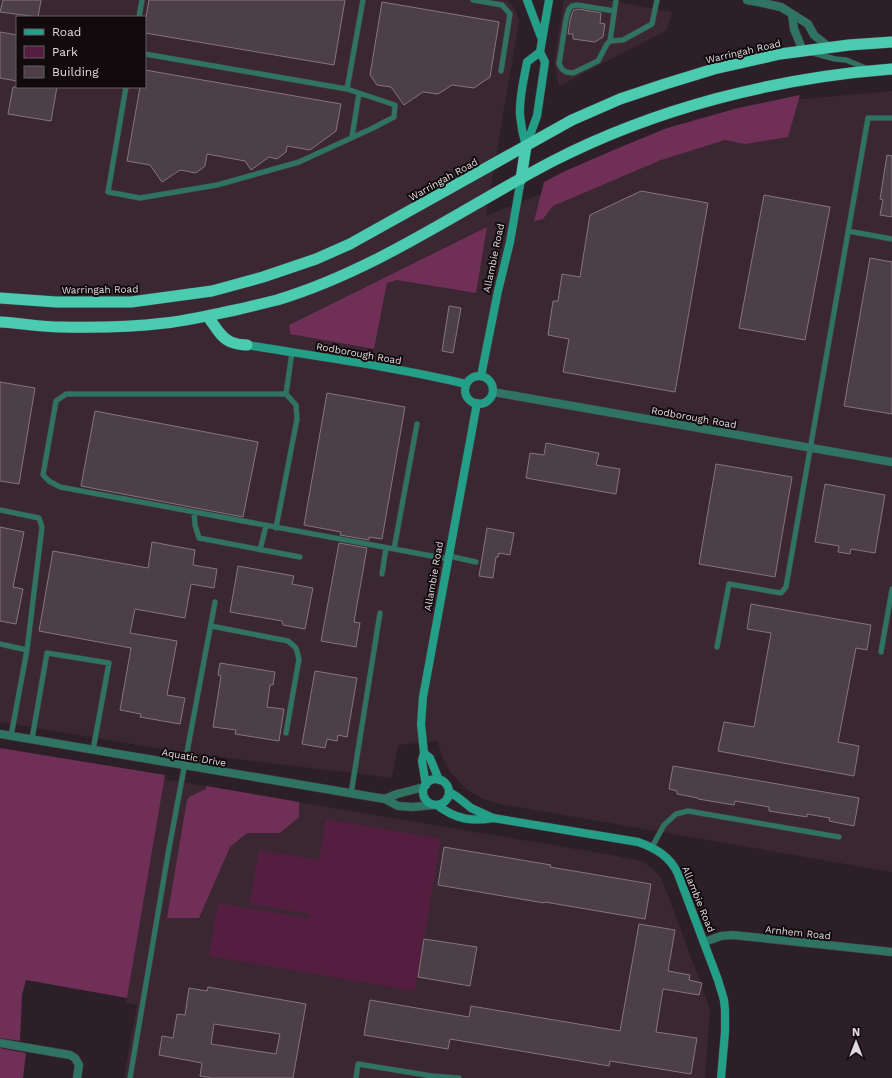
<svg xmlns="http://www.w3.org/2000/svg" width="892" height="1078" viewBox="0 0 892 1078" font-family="'Work Sans',sans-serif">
<rect width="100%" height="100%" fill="#2c1f27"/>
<path fill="#3a2731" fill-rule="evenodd" d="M0 0H508L515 9 519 21 486 216 770 102 892 91V872L499 804 481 798 465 788 450 772 441 754 438 741 398 745 392 778 181 752 0 722ZM17 17H145V87H17Z
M564 0H607L672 12 667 30 559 86 554 62Z
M164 779 398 819 617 856 642 861 655 871 662 879 710 1009 705 1078H124L137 1005 126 1003Z"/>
<path fill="#531e3f" d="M326 819 441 839 415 991 209 956 218 903 309 918V914L249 904 259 850 319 860Z"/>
<path fill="#6f2f56" d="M800 95 788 137 745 144 725 140 661 160 553 206 543 219 534 221 544 182 563 172 616 149 667 128 738 108Z
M487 227 476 293 397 280 387 283 374 349 290 334 289 325Z
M0 748 165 775 127 998 26 980 22 995 20 1041 0 1038Z
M206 786 299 802V817L280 833H247L230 847 199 918H167L187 800 189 797 206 789Z
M0 1048 26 1053 23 1078H0Z"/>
<path fill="#4d3f46" stroke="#85757d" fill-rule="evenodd" d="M3 0H41L38 17 0 12Z
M149 0H345L334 65 145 33V23Z
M382 2 499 22 490 77 474 88 452 85 438 94 423 92 404 105 391 87 377 85 370 75Z
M579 9 601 13 600 23 605 24 603 37 595 42 573 39V34H568L570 20 573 11 574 10Z
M0 32 17 35V81L0 78Z
M145 70 341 104 336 131 310 150 287 146 286 152 277 159 269 157 251 170 245 161 207 154 205 166 196 173 180 170 162 182 150 165 127 161 140 87H145Z
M13 87H57L51 121 8 114Z
M887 155 892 156V217L880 215 883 200 880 199Z
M641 191 708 203 675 392 563 372 569 339 548 335 553 301H558L562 274 580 277 590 215Z
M764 195 830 207 805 340 739 328Z
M870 258 892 262V414L844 406Z
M449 306 461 308 453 353 442 351Z
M0 382 35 388 19 484 0 481Z
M327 393 405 407 382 539 369 537V540L340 535 341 532 304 525Z
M95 411 258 442 243 517 81 486Z
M546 443 599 453 596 465 620 469 616 494 526 478 530 453 544 455Z
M716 464 792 477 775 577 699 564Z
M825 484 885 495 875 553 851 549 850 554 838 552 839 546 815 542Z
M0 527 24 532 13 587 23 589 16 624 0 621Z
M487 528 514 533 510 555 499 553 498 557H496L493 578 479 576Z
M152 542 195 550 193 565 217 569 214 588 191 584 185 618 135 609 130 633 177 641 167 695 185 698 180 724 140 717 141 714 120 710 131 648 39 631 53 551 148 568Z
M339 543 367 548 354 622 360 623 356 647 321 641Z
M238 566 294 576 292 584 313 588 305 629 283 625 282 621 230 612Z
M751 604 871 625 867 650 856 648 838 742 859 746 854 776 718 751 724 722 754 727 771 633 747 629Z
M220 663 275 672 273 685H270L267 707 284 709 279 741 235 734 236 730 213 727 221 676 218 675Z
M315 671 357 678 347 737 338 735 337 741 327 739 325 748 302 744Z
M673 766 859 798 854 826 829 821 830 818 807 814V817L769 811V807L735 801 734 805 698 799V798L677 794V791L669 789Z
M444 847 551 865 550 867 651 884 645 919 545 902 544 903 438 885Z
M639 924 675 930 668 971 690 975 689 980 702 983 699 995 663 989 656 1032 697 1038 691 1074 610 1061 609 1066 450 1039 448 1049 364 1035 370 1000 469 1017 471 1006 620 1031Z
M424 939 477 947 470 986 418 977Z
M208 987 306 1004 293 1078H212L200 1076 202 1063 159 1055 162 1036 173 1038 177 1014 185 1015 189 988 207 991ZM214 1024 280 1034 276 1054 211 1044Z"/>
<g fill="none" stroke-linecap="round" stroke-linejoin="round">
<defs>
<path id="service" d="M473 0 502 5 510 14 501 71
M614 11 577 5 572 6 569 9 566 19 559 64 562 69 566 72 573 73 598 61 607 44 610 41 623 40 652 24 657 0
M139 17 142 0
M610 41 616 0
M813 53 835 59 846 60 868 69
M145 54 347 89 363 0
M126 87 108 192 140 198 217 185 299 162 373 128 394 117 395 105 347 89
M352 137 359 93
M848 231 892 239
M292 352 286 394H66L56 401 43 475 49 481 60 487 448 559
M0 510 39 518 42 527 27 650 11 736
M194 512 195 525 199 538 300 557
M276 528 297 419 296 405 286 394
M394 549 417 424
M260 550 266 526
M449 556 476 562
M382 574 386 548
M211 626 288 641 296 648 299 659 286 733
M0 644 27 650
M717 647 729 584 781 593 786 587 868 118H892
M881 652 892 589
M32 739 47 653 109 663 93 750
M351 794 380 613
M652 847 664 825 676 814 688 811 839 837
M130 1078 168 854 215 602
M356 1078 358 1064 432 1076 459 1078"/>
<path id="minor" d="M747 0 763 3 781 7 808 24 814 35 829 47
M792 14 794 29 803 51
M493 392 567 405 892 462
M0 734 385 799 398 806 413 807 433 805
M385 799 397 794 424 787
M704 942 721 936 733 935 892 952
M0 1043 70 1055 75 1058 79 1065 77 1078"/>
<path id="secondary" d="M527 0 541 37
M526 146 537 116 545 62 540 52 549 0
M526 146C523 136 521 126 520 115 519 97 524 79 527 62L540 52
M247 345C320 357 395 367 466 384
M481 376 498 291 510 242 521 179
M465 390a14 14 0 1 1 28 0a14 14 0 1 1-28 0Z
M424 753 430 758 439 780
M423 792a13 13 0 1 1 26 0a13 13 0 1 1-26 0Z
M426 785 422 761 424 753 421 724 423 697 477 403
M449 792 456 796 465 803 471 808 493 818 638 842C655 848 670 856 678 874L718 980 724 1000 725 1010V1032L721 1078
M437 805C455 819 472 822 493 818"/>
<path id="trunk" d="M521 179 526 146
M0 298 56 302H131L212 291 263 277 316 259 350 244 572 120 620 99 665 84 714 69 780 54 849 45 892 42
M207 316C215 325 220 338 231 342 236 344 242 345 247 345
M0 322C20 323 41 327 61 327 96 328 131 327 165 323 191 320 215 314 240 309 252 306 265 303 277 300 376 270 460 210 551 162 656 108 774 78 892 69"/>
</defs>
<use href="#service" stroke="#493d44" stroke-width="6"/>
<use href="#minor" stroke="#493d44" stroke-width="9"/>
<use href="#secondary" stroke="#493d44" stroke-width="9"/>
<use href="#trunk" stroke="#493d44" stroke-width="12"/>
<use href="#service" stroke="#2f7363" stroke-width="5"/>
<use href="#minor" stroke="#2f7363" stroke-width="8"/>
<use href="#secondary" stroke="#239f87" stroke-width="8"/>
<use href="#trunk" stroke="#4bccb0" stroke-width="11"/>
</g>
<g text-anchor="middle" stroke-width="4" stroke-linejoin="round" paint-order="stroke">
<g font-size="10" fill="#e1d8dd" stroke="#110b0e">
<text transform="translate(743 51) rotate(-13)" y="4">Warringah Road</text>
<text transform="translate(443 179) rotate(-29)" y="4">Warringah Road</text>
<text transform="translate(493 258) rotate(-78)" y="4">Allambie Road</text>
<text transform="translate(100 289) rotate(-1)" y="4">Warringah Road</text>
<text transform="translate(359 353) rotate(10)" y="4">Rodborough Road</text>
<text transform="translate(694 417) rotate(10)" y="4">Rodborough Road</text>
<text transform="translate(433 576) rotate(-80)" y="4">Allambie Road</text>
<text transform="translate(194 757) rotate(10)" y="4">Aquatic Drive</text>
<text transform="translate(699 899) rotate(68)" y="4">Allambie Road</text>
<text transform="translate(798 932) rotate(6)" y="4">Arnhem Road</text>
</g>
</g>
<rect x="16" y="16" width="130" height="72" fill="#110b0e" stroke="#645d61"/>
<rect x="24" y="29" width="20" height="6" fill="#239f87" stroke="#645d61"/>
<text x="52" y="36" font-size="12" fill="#e1d8dd">Road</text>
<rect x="24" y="46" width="20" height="12" fill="#531e3f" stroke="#645d61"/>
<text x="52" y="56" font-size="12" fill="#e1d8dd">Park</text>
<rect x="24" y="66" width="20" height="12" fill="#4d3f46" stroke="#645d61"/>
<text x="52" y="76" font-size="12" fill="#e1d8dd">Building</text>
<g transform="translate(856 1042)" stroke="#110b0e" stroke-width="3" paint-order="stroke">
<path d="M0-3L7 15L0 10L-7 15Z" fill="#e1d8dd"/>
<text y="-6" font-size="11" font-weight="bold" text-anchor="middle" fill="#e1d8dd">N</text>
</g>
</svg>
